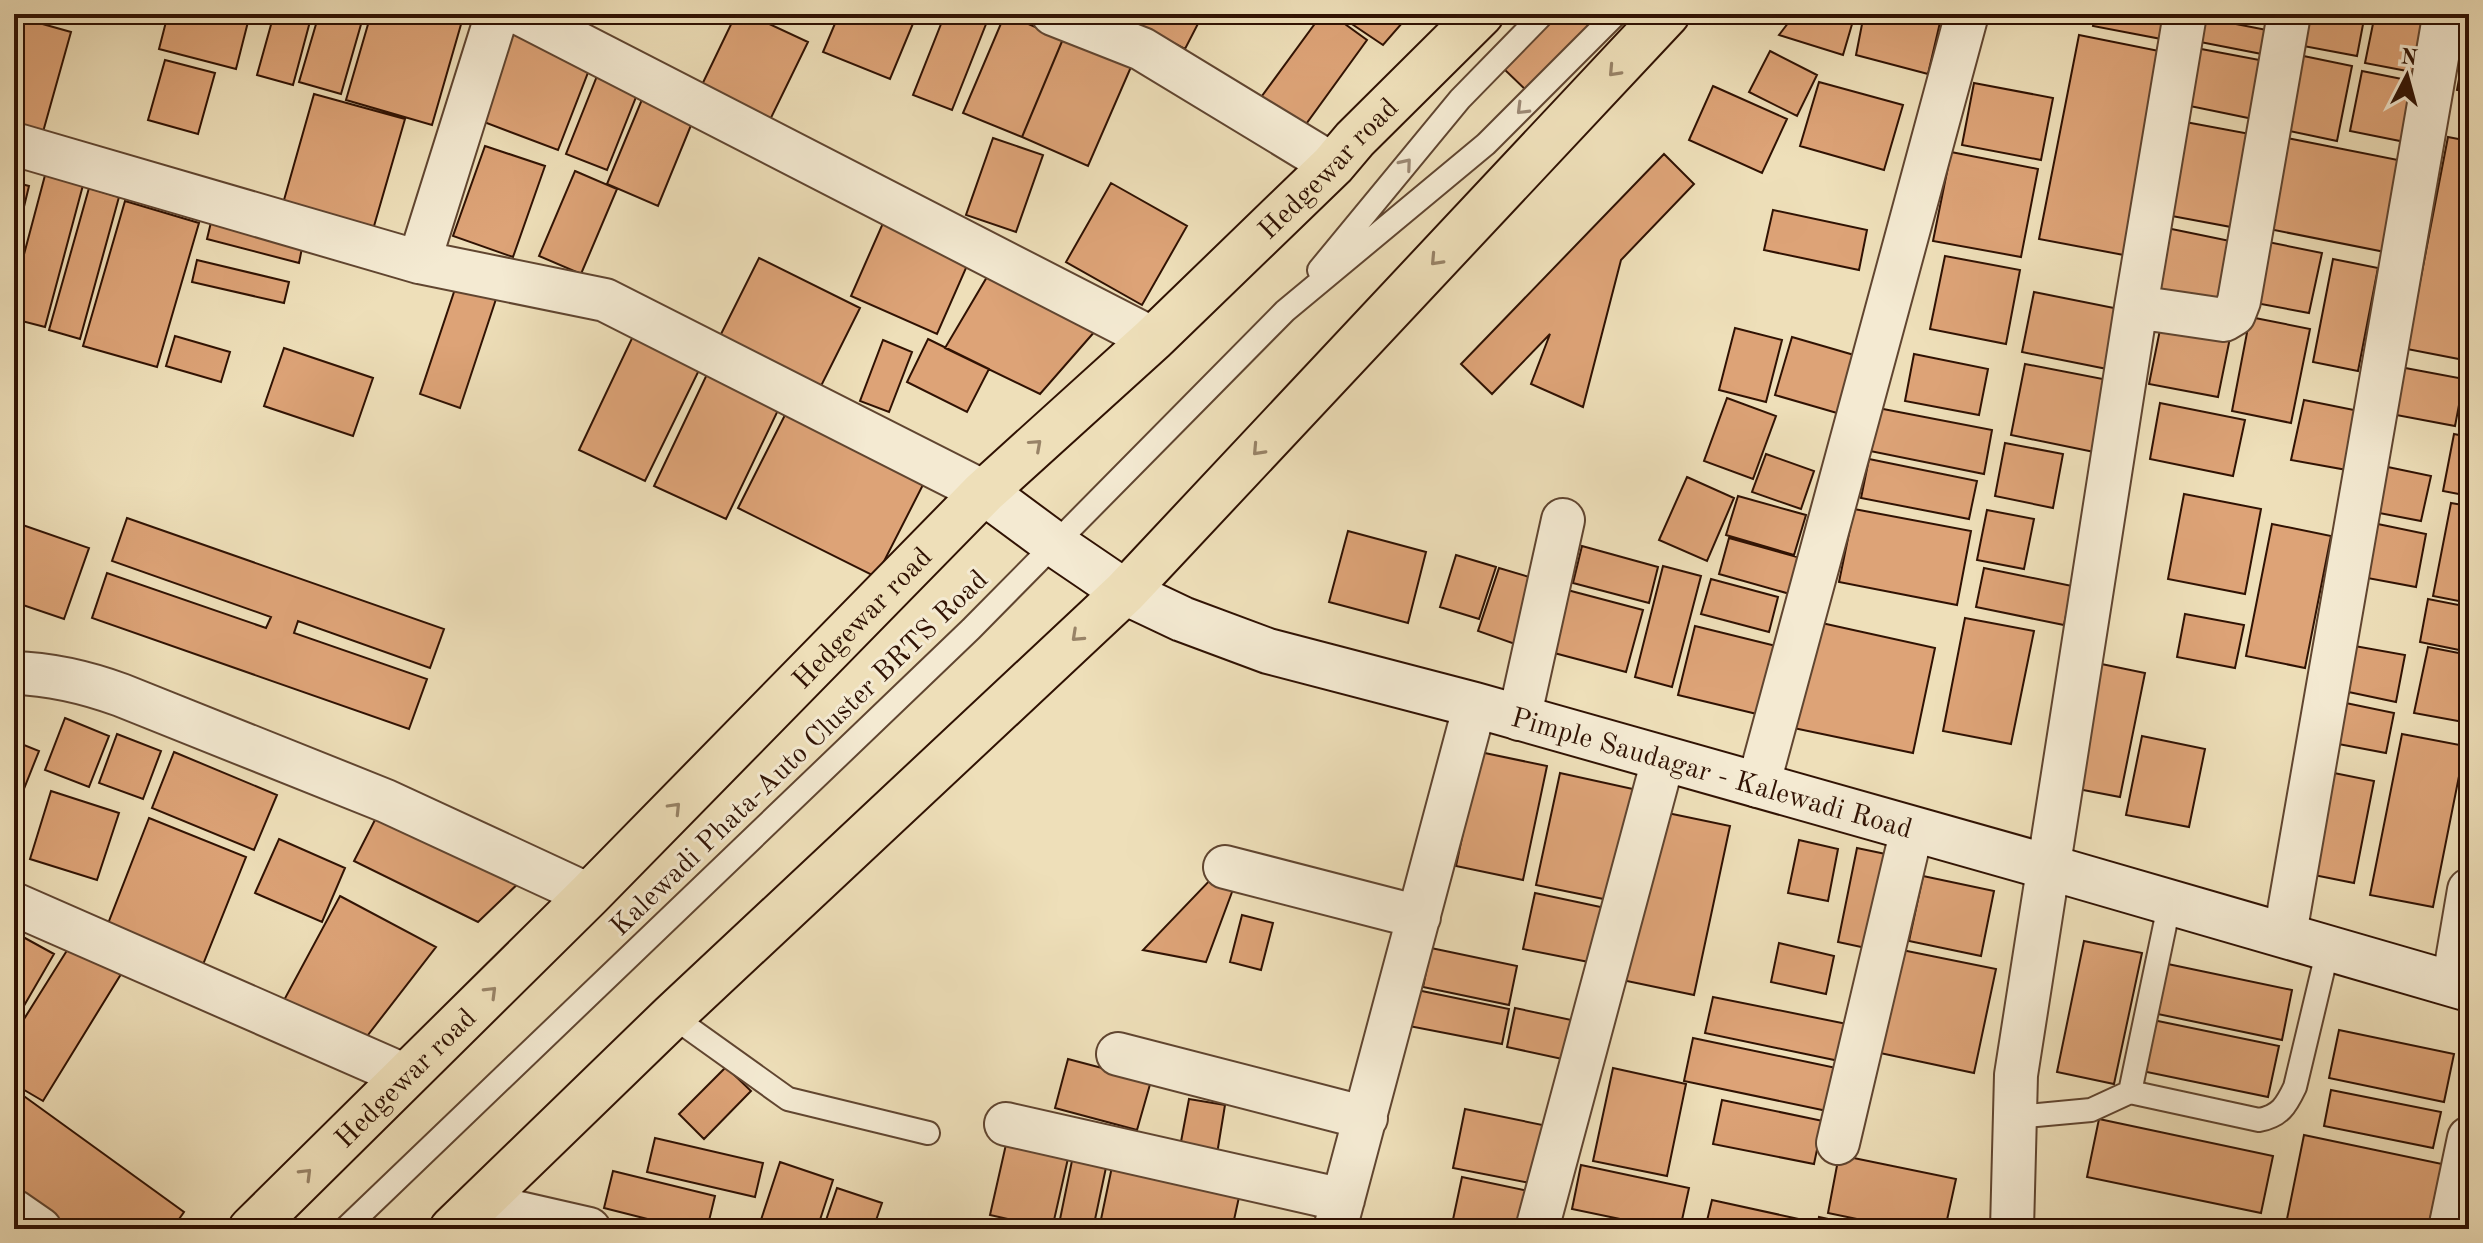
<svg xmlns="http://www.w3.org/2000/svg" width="2483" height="1243" viewBox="0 0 2483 1243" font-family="'Old Standard TT',serif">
<rect width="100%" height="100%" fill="#eedfb9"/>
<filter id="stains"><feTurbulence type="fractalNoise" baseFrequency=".0025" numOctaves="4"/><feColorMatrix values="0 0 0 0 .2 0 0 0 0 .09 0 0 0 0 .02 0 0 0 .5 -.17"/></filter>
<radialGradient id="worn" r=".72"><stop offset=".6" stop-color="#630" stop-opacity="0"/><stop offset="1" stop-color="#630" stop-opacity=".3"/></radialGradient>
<path fill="#dda377" stroke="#301203" stroke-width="2" d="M168 14H250L236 69 159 49Z
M274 14H312L293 85 257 75Z
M319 14H364L341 94 299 82Z
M371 14H464L432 125 346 100Z
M736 14H748L808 42 767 126 698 93Z
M839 14H917L890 79 823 52Z
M945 14H990L952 110 913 95Z
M1005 14 1063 39 1022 137 963 113Z
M1127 14H1203L1185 49 1125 18Z
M1322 14H1331L1367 40 1301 131 1259 100Z
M1337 14H1410L1383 45Z
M1557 14H1607L1530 94 1504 69Z
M1795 14H1855L1843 55 1779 35Z
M1864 14H1942L1928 74 1856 55Z
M2095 14H2183L2177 42 2093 26Z
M2304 14H2365L2357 56 2298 45Z
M2375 14H2432L2428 75 2365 63Z
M14 16 71 32 41 139 14 132Z
M2200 17 2277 32 2272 56 2195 41Z
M512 25 594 57 558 150 476 119Z
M2469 27V92L2457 90Z
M2079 35 2169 53 2129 256 2039 239Z
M1063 39 1131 67 1088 166 1022 137Z
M2196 48 2270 62 2258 120 2185 105Z
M1770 51 1817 75 1797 116 1749 92Z
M2289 53 2352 66 2337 141 2275 128Z
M165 60 215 73 198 134 148 120Z
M599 71 640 87 607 170 566 154Z
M2362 71 2427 84 2415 144 2350 131Z
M1819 82 1903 105 1884 170 1800 146Z
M1974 83 2053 98 2041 160 1962 145Z
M1713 86 1787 119 1762 173 1689 140Z
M314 94 405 119 372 233 282 207Z
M643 97 694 118 658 206 607 184Z
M2180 121 2250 134 2231 227 2161 214Z
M2448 137 2469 141V334L2464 360 2407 349Z
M993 138 1043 155 1016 232 966 215Z
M2287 138 2413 163 2395 254 2269 229Z
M485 146 545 166 513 257 453 236Z
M1951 152 2038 169 2021 257 1933 241Z
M1664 154 1694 184 1621 260 1583 407 1531 384 1550 334 1492 394 1461 364Z
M48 164 86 174 45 327 14 319V292Z
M575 171 617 189 581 274 539 256Z
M14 182 29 186 14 248Z
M1111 183 1187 226 1142 305 1066 262Z
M89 188 119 197 80 339 49 330Z
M125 201 199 223 157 367 83 346Z
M1773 210 1867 230 1859 270 1764 250Z
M887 214 973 252 937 334 851 296Z
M212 218 303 243 299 263 207 239Z
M2157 226 2230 241 2216 312 2143 297Z
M2258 240 2322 253 2309 313 2245 301Z
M1945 256 2020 270 2006 344 1930 329Z
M759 258 860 308 821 386 720 336Z
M2333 259 2378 268 2358 371 2313 362Z
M197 260 289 282 284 303 192 282Z
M994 271 1103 322 1040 394 945 348 987 277Z
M459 277 499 290 460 408 420 394Z
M2034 292 2129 311 2117 371 2022 352Z
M2163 315 2232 328 2218 397 2149 384Z
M2250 317 2310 329 2291 423 2232 411Z
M1735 328 1782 340 1766 402 1719 390Z
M635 332 702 364 645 481 579 450Z
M175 336 230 352 221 382 166 366Z
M1792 337 1854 355 1837 413 1775 395Z
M928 339 989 369 967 412 907 382Z
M883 340 912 352 889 412 860 401Z
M284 348 373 378 353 436 264 406Z
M1914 354 1988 369 1979 415 1905 401Z
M2025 364 2113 381 2099 453 2011 435Z
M2400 367 2464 379 2455 426 2391 414Z
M709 370 781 404 726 519 654 486Z
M1727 398 1776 416 1753 479 1704 461Z
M2304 400 2359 411 2347 470 2291 460Z
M791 403 929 473 876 577 738 508Z
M2160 403 2245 420 2233 476 2150 459Z
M1878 408 1992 430 1984 474 1870 451Z
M2454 434 2469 437V496L2443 491Z
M2005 443 2063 454 2053 508 1995 496Z
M1766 454 1814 471 1801 509 1752 492Z
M1869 459 1977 481 1969 519 1861 498Z
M2383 466 2431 476 2421 521 2374 512Z
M1687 477 1734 498 1707 561 1659 540Z
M2184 494 2261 509 2245 594 2168 579Z
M1738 496 1806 515 1794 555 1726 535Z
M2451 503 2469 506V603L2433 596Z
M1854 509 1971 531 1957 605 1839 582Z
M1987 510 2034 519 2024 569 1977 560Z
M127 518 444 629 430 668 298 621 294 633 427 679 409 729 92 618 107 573 266 628 271 617 112 561Z
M14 522 89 548 64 619 14 602Z
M2373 523 2426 534 2416 587 2362 577Z
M2272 524 2331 536 2305 668 2246 656Z
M1348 531 1426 552 1408 623 1329 602Z
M1729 538 1808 560 1797 596 1719 574Z
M1582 546 1658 567 1649 603 1573 583Z
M1456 555 1496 567 1479 619 1440 607Z
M1663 566 1701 576 1672 687 1635 677Z
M1499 568 1536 579 1515 644 1478 631Z
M1984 568 2072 586 2064 625 1976 607Z
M1711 579 1778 597 1769 632 1701 614Z
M1556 587 1643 610 1626 672 1539 649Z
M2428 599 2469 607V652L2420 642Z
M2185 614 2244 625 2235 668 2177 657Z
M1965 618 2034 631 2011 744 1943 731Z
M1808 620 1935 648 1913 753 1784 726Z
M1695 626 1776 646 1761 715 1678 695Z
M2349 645 2405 655 2396 702 2339 690Z
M2428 647 2469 655V723L2414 713Z
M2087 661 2145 673 2120 797 2062 786Z
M2341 702 2394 713 2386 753 2333 743Z
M65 718 109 736 89 787 45 770Z
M117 734 161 751 143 799 99 783Z
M2402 734 2465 746 2433 907 2370 895Z
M2142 736 2205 749 2189 827 2126 815Z
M14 741 39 751 14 814Z
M174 752 277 795 254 850 152 808Z
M1480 752 1547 766 1523 880 1456 866Z
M2319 770 2374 781 2354 883 2299 872Z
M1560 773 1642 791 1618 902 1536 885Z
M51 791 119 813 97 880 30 859Z
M381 808 526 876 478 922 354 861Z
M1658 811 1730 826 1694 995 1622 980Z
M149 818 246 857 200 972 104 934Z
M279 839 345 868 322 922 255 893Z
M1799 840 1838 849 1828 901 1788 893Z
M1857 848 1900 857 1880 951 1838 942Z
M1923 876 1994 891 1981 956 1909 941Z
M1212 878 1235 884 1206 962 1143 950Z
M1535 893 1610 909 1599 964 1523 949Z
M340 896 436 947 361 1044 283 1002Z
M1242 915 1273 923 1261 970 1230 962Z
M14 932 54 954 14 1023Z
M76 936 126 966 43 1101 14 1084V1035Z
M2084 941 2142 953 2114 1084 2057 1072Z
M1779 943 1834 956 1826 994 1771 982Z
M1431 948 1517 966 1509 1005 1423 987Z
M1902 950 1996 969 1974 1073 1880 1053Z
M2163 963 2292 990 2282 1040 2153 1013Z
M1417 990 1509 1009 1502 1044 1409 1026Z
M1713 997 1852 1025 1844 1062 1705 1033Z
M1515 1008 1590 1024 1581 1063 1507 1047Z
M2153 1020 2279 1046 2268 1097 2142 1071Z
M2339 1030 2454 1054 2444 1102 2329 1078Z
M1693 1038 1841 1069 1832 1112 1684 1081Z
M1068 1059 1151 1081 1137 1130 1055 1108Z
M726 1067 751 1091 704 1139 679 1114Z
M1613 1068 1686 1084 1667 1176 1593 1161Z
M2331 1090 2441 1112 2433 1148 2324 1126Z
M21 1094 184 1212 172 1229H67L14 1191V1103Z
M1189 1099 1225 1105 1217 1154 1180 1147Z
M1722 1100 1823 1121 1814 1164 1713 1144Z
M1465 1109 1557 1128 1545 1186 1453 1168Z
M2099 1119 2273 1156 2261 1213 2087 1177Z
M2304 1135 2442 1164 2428 1229H2285Z
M655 1138 763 1163 755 1197 647 1172Z
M1007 1140 1069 1154 1052 1229 990 1215Z
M1074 1151 1108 1158 1093 1229H1058Z
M1839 1155 1956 1179 1945 1229H1905L1828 1213Z
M780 1162 833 1180 817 1229H758Z
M1113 1162 1241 1188 1232 1229H1099Z
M1581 1165 1689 1188 1680 1229H1668L1572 1209Z
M613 1171 715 1196 707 1229H687L604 1208Z
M1462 1177 1533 1192 1525 1229H1451Z
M837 1188 882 1203 873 1229H823Z
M1712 1200 1808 1221 1806 1229H1705Z
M1819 1217 1875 1229H1817Z
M1615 1221 1655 1229H1613Z"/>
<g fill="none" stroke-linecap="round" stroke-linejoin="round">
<defs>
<path id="lane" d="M1319 270 1460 99 1543 14
M672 1016 788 1099 928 1133
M2130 1092 2170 901
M2015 1117 2091 1110 2130 1092 2259 1120C2280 1116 2286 1106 2295 1087L2328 949
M345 1229 971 629 1285 311 1486 144 1616 14"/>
<path id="street" d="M497 14 419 262 605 300 984 492
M521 14 1153 339
M1053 14 1142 49 1333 165
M14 144 419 262
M2136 307 2224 320 2234 314 2239 301 2289 14
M14 673C50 674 88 683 121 695L386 801 589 895
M1519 719 1563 520
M1758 786 1967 14
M1225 867 1419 917
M14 904 406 1076
M2285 934 2443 23
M2453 984 2469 890
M1118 1054 1366 1118
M1006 1124 1343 1200
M1838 1143 1912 829
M480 1204 589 1229
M14 1211 40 1229
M1335 1229 1475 705
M1537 1229 1663 760
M2012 1229 2016 1075 2136 307 2185 14
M2450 1229 2469 1138"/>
<g id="secondary">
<path id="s1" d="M984 492 1053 543 1125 592 1182 619 1268 651 1475 705 2048 867 2469 989"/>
</g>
<g id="primary">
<path id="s2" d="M251 1229 589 895 984 492 1153 339 1333 165 1355 139 1481 14"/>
<path d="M452 1229 672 1016 1125 592 1667 14"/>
</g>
</defs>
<use href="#lane" stroke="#604530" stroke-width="26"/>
<use href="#street" stroke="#604530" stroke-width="46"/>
<use href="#secondary" stroke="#301203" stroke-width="48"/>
<use href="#primary" stroke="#301203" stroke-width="48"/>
<use href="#lane" stroke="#f4ead2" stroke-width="22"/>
<use href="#street" stroke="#f4ead2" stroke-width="42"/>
<use href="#secondary" stroke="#f4ead2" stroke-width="44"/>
<use href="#primary" stroke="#eedfb9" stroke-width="44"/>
</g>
<defs><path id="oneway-chevron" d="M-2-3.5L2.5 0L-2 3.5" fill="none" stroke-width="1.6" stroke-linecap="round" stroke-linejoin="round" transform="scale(2)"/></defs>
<g stroke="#988367">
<use href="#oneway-chevron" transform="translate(1614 71) rotate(133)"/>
<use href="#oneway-chevron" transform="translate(1436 260) rotate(133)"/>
<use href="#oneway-chevron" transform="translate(1036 445) rotate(-42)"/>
<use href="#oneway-chevron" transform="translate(1258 450) rotate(133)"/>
<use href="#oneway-chevron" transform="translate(1077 636) rotate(137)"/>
<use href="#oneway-chevron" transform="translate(675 808) rotate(-46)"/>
<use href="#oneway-chevron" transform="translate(491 992) rotate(-45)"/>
<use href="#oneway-chevron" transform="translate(306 1174) rotate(-45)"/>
</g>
<g stroke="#9c8975">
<use href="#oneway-chevron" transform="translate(1522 109) rotate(135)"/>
<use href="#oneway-chevron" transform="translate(1406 164) rotate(-50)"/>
</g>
<g text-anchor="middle" stroke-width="6" stroke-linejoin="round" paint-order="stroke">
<g font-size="28" fill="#301203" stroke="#f4ead2">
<text dy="10" stroke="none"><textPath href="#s2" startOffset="1512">Hedgewar road</textPath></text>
<text dy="10" stroke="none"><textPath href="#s2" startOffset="864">Hedgewar road</textPath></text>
<text transform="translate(798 752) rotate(-44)" y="10">Kalewadi Phata-Auto Cluster BRTS Road</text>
<text dy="10" stroke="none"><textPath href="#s1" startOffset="788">Pimple Saudagar - Kalewadi Road</textPath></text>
<text dy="10" stroke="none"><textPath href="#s2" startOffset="216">Hedgewar road</textPath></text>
</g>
</g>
<rect width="2483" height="1243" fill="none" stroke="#eedfb9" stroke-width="48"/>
<rect x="16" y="16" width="2451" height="1211" fill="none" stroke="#301203" stroke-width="4"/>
<rect x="24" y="24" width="2435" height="1195" fill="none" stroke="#301203" stroke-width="2"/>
<g transform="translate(2407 76) rotate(6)" stroke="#f4ead2" stroke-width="6" paint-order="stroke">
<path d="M0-6L14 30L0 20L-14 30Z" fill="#301203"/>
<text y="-12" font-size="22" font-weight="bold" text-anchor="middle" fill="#301203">N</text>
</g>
<rect width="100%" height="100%" filter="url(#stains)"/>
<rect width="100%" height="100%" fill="url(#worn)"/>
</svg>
